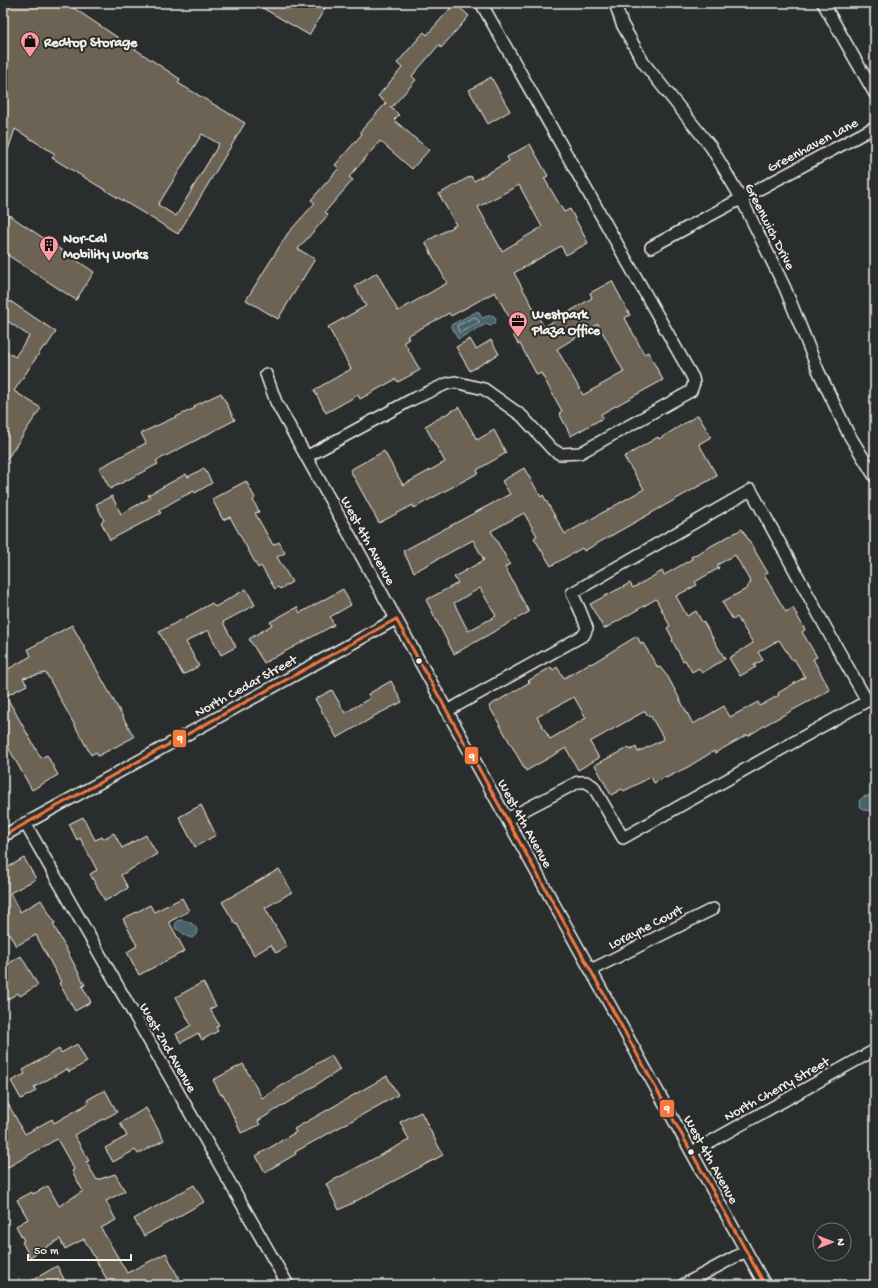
<svg xmlns="http://www.w3.org/2000/svg" width="878" height="1288" viewBox="0 0 878 1288" font-family="'Gochi Hand',sans-serif">
<rect width="100%" height="100%" fill="#2a2d2e"/>
<filter id="ink" filterUnits="userSpaceOnUse"><feTurbulence type="fractalNoise" baseFrequency=".025" numOctaves="2"/><feDisplacementMap in="SourceGraphic" scale="8" xChannelSelector="R" yChannelSelector="G"/><feConvolveMatrix kernelMatrix="1 2 1 2 8 2 1 2 1" color-interpolation-filters="sRGB"/></filter>
<g filter="url(#ink)">
<path fill="#48646c" stroke="#8d9c9e" d="M478 311 482 318 491 315 494 316 496 320 494 324 490 326 486 324 458 339 451 325Z
M875 794V808L871 811 863 810 860 807 859 801 863 797Z
M180 920C190 920 205 930 192 938 185 937 183 932 176 929L175 926 177 921Z"/>
<g fill="none" stroke-linecap="round" stroke-linejoin="round">
<path stroke="#afb9b6" stroke-width="1" d="M475 317 479 321V323L461 332H459L457 326Z"/>
</g>
<path fill="#6c6454" stroke="#f4f1e8" fill-rule="evenodd" d="M3 3H66L180 79 178 83 245 123 178 234 52 158 55 154 15 129 5 159H3ZM202 134 219 144 176 216 158 205Z
M254 3H328L309 35Z
M455 3 469 16 441 48 439 45 412 76 416 80 391 108 390 106 399 115 394 120 429 150 412 169 380 141 349 177 353 180 325 212 328 215 298 249 315 259 278 319 246 300 288 233 315 203 311 200 339 168 335 165 362 134 360 132 386 103 378 96 402 68 397 63 424 32 427 35Z
M491 77 510 111 488 124 469 90Z
M530 144 548 176 544 178 564 212 570 209 588 243 566 255 561 246 514 273 544 327 592 298 590 293 612 281 630 315 625 318 644 354 648 352 663 380 601 414 603 418 571 436 559 413 562 411 541 373 537 375 520 344H518L513 335 518 333 495 292 451 316 449 313 407 336 409 339 404 342 420 370 398 382 396 379 360 399 358 395 326 413 314 390 351 369 328 327 366 306 355 286 377 273 398 311 447 283 425 242 456 225 439 194 471 176 474 181 509 161 507 157ZM519 185 542 227 502 251 478 207ZM598 324 624 372 583 395 557 349Z
M3 211 94 272 76 300 3 252Z
M10 301 56 332 46 347 44 346 14 391 41 408 3 465V349L15 357 29 336 3 318V312Z
M470 339 476 349 491 340 499 354 470 371 456 347Z
M221 393 235 420 156 461 158 464 110 489 99 468 146 443 141 433 195 408 194 406Z
M459 407 477 440 494 430 506 453 477 470 478 473 414 508 413 505 379 523 350 470 384 451 403 485 445 462 425 426Z
M698 415 711 437 699 444 717 476 584 551 582 548 551 566 534 538 537 536 524 513 491 531 510 564 505 567 529 612 454 654 426 600 458 583 454 577 484 560 473 540 414 572 403 551 510 494 502 481 524 468 541 497 543 495 565 534 644 489 624 457 658 437 659 439ZM480 588 496 616 468 631 454 603Z
M204 468 212 483 195 493 194 491 178 499 159 510 161 513 110 540 101 522 104 520 96 504 112 496 121 514 150 498 148 495 186 474 188 477Z
M246 481 255 498 253 500 259 512 255 513 273 545 279 542 285 553 277 557 292 582 280 589 278 587 275 589 261 566 258 568 230 517 223 520 212 499Z
M742 529 768 573 764 575 786 612 793 608 805 630 802 632 817 657 813 659 830 690 767 724 748 736 747 735 715 753 714 751 688 767 666 778 665 777 654 783 651 777 624 791 622 789 611 795 595 765 629 747 630 750 636 747 638 752 664 739 650 715 648 716 645 711 590 742 599 758 578 770 566 748 526 771 489 706 530 682 528 681 551 667 553 670 557 667 564 678 590 663 591 664 637 636 641 644 643 643 658 668 660 667 668 677 693 724 724 706 730 717 758 702 760 706 779 695 778 693 805 677 794 659 792 660 779 640 758 652 763 660 754 665 756 667 740 676 729 658 753 643 737 617 733 620 722 602 748 588 747 586 751 583 735 555 717 565 719 568 695 582 697 585 676 596 687 616 696 611 702 622 703 621 725 659 702 673 699 668 692 672 685 660 683 661 672 640 673 639 667 628 670 626 656 599 604 629 590 604 630 583 633 588 662 571 664 575 692 559 691 557ZM574 697 586 718 550 739 537 717Z
M246 589 255 605 223 622 236 647 221 655 208 630 186 642 199 666 183 675 159 632 212 603 215 607Z
M343 589 351 605 330 617 334 625 264 663 249 639 272 625 270 622 297 607 300 613Z
M72 625 134 737 98 756 96 752 91 755 46 673 23 678 27 685 6 696 41 758 47 755 58 775 32 790 3 738V672L31 656 28 649Z
M391 681 402 702 372 717V718L337 738 315 699 332 690 345 713 370 698 368 694Z
M201 805 216 835 195 847 179 817Z
M83 817 95 840 102 837 103 839 114 833 122 848 146 835 157 854 121 875 128 888 105 901 90 874 97 870 80 838 77 840 69 824Z
M24 858 36 879 10 893 20 912 41 900 55 923 53 924 85 985 82 986 91 1002 75 1011 59 983 61 982 36 935 16 946 3 923V870Z
M279 869 292 892 265 908 287 947 276 953 271 945 254 955 237 924 236 925 222 902Z
M182 898 189 911 169 922 185 951 139 975 127 952 137 946 123 919 150 905 154 912Z
M21 956 38 985 20 996 18 993 3 1002V967Z
M203 982 216 1006 210 1009 219 1025 216 1027 218 1031 202 1040 198 1033 181 1043 176 1034 191 1025 176 997Z
M77 1044 87 1062 69 1072 67 1069 34 1087 36 1091 21 1099 11 1081 25 1074 23 1070 59 1049 61 1053Z
M331 1055 340 1070 258 1121 260 1125 241 1133 223 1094 221 1095 213 1080 243 1064 262 1098Z
M387 1076 398 1095 295 1152 296 1154 265 1172 256 1156 296 1132 294 1129Z
M105 1090 117 1112 74 1135 89 1161 86 1162 97 1180 115 1174 125 1191 106 1201 116 1220 101 1228 127 1273 166 1253 182 1285H110L84 1239 65 1249 60 1239 30 1257 22 1242 24 1241 16 1226 28 1219 17 1200 32 1192 33 1194 48 1186 59 1206 83 1191 72 1171 74 1169 57 1139 3 1170V1095L25 1134 52 1119 54 1123 89 1103 87 1100Z
M146 1108 164 1140 138 1154 135 1150 113 1162 105 1148 127 1136 120 1123Z
M421 1112 443 1155 339 1210 326 1184 409 1140 400 1122Z
M194 1185 204 1202 144 1236 134 1219Z
M57 1266 65 1281 58 1285H24Z"/>
<g fill="none" stroke-linecap="round" stroke-linejoin="round">
<defs>
<path id="street" d="M615 3 622 24 643 62 711 147 741 198 785 288 818 370 848 433 875 477
M823 3 875 94
M651 247 875 127
M266 374 276 402 765 1285
M306 457 411 400 446 384 455 382 484 389 522 416 552 449 560 454 580 453 691 391 694 383 693 378 481 3
M447 711 584 635 587 628 580 610 572 593 751 490 832 639 867 701 623 838 593 786 586 782H578L507 819
M25 823 288 1285
M3 836 396 619
M591 970 713 909
M692 1152 875 1050
M683 1285 746 1251"/>
</defs>
<use href="#street" stroke="#f4f1e8" stroke-width="14"/>
<use href="#street" stroke="#2a2d2e" stroke-width="11"/>
<defs>
<path id="bus-1" d="M3 836 396 619 765 1285"/>
</defs>
<use href="#bus-1" stroke="#2a2d2e" stroke-width="6"/>
<use href="#bus-1" stroke="#f6793e" stroke-width="3"/>
</g>
</g>
<defs>
<symbol id="shop-pin" viewBox="-11 -11 22 30"><path d="M0 17L-7.5 6A9.5 9.5 0 1 1 7.5 6Z" fill="#ff9aa2" stroke="#2a2d2e"/><path d="M-5-2.5h2.3a2.7 3.5 0 0 1 5.4 0H5L5.5 6h-11ZM-1.5-2.5h3a1.5 2.3 0 0 0-3 0Z" fill="#111"/></symbol>
<symbol id="building-pin" viewBox="-11 -11 22 30"><path d="M0 17L-7.5 6A9.5 9.5 0 1 1 7.5 6Z" fill="#ff9aa2" stroke="#2a2d2e"/><path d="M-4-6H4V6H1V3H-1V6H-4ZM-2.5-4.3h1.7v1.8h-1.7ZM.8-4.3h1.7v1.8H.8ZM-2.5-1h1.7V.8h-1.7ZM.8-1h1.7V.8H.8Z" fill="#111"/></symbol>
<symbol id="office-pin" viewBox="-11 -11 22 30"><path d="M0 17L-7.5 6A9.5 9.5 0 1 1 7.5 6Z" fill="#ff9aa2" stroke="#2a2d2e"/><path d="M-6-3h4V-5.5h4V-3h4V5H-6ZM-1-4.5V-3h2v-1.5ZM-6 0V1H6V0Z" fill="#111"/></symbol>
</defs>
<g fill-rule="evenodd">
<use href="#shop-pin" x="19" y="30" width="22" height="30"/>
<use href="#building-pin" x="38" y="234" width="22" height="30"/>
<use href="#office-pin" x="507" y="310" width="22" height="30"/>
</g>
<g fill="#f4f1e8" stroke="#2a2d2e" stroke-width="1.5">
<circle cx="419" cy="661" r="3.5"/>
<circle cx="691" cy="1152" r="3.5"/>
</g>
<g text-anchor="middle" stroke-width="4" stroke-linejoin="round" paint-order="stroke">
<g font-size="14" font-weight="bold" fill="#f4f1e8" stroke="#2a2d2e" text-anchor="start">
<text x="44" y="46">Redtop Storage</text>
<text x="63" y="242">Nor-Cal<tspan x="63" dy="16">Mobility Works</tspan></text>
<text x="532" y="318">Westpark<tspan x="532" dy="16">Plaza Office</tspan></text>
</g>
<g font-size="14" fill="#f4f1e8" stroke="#2a2d2e">
<text transform="translate(812 144) rotate(-28)" y="5">Greenhaven Lane</text>
<text transform="translate(771 226) rotate(63)" y="5">Greenwich Drive</text>
<text transform="translate(369 540) rotate(61)" y="5">West 4th Avenue</text>
<text transform="translate(245 685) rotate(-29)" y="5">North Cedar Street</text>
<text transform="translate(526 823) rotate(61)" y="5">West 4th Avenue</text>
<text transform="translate(645 926) rotate(-27)" y="5">Lorayne Court</text>
<text transform="translate(169 1047) rotate(60)" y="5">West 2nd Avenue</text>
<text transform="translate(776 1088) rotate(-29)" y="5">North Cherry Street</text>
<text transform="translate(712 1159) rotate(61)" y="5">West 4th Avenue</text>
</g>
</g>
<g stroke="#2a2d2e" stroke-width="1.5">
<rect x="172" y="729" width="15" height="19" rx="4" fill="#f6793e"/>
<rect x="464" y="746" width="15" height="19" rx="4" fill="#f6793e"/>
<rect x="659" y="1099" width="16" height="19" rx="4" fill="#f6793e"/>
</g>
<g font-size="11" text-anchor="middle" font-weight="bold" fill="#fff">
<text x="180" y="742">9</text>
<text x="472" y="760">9</text>
<text x="667" y="1112">9</text>
</g>
<rect width="878" height="1288" fill="none" stroke="#2a2d2e" stroke-width="16"/>
<rect x="8" y="8" width="862" height="1272" fill="none" stroke="#f4f1e8" stroke-width="1.5" filter="url(#ink)"/>
<g transform="translate(832 1242) rotate(90)"><circle r="19" fill="#2a2d2e" stroke="#7b7b78"/>
<path d="M0-3L7 15L0 10L-7 15Z" fill="#ff9aa2"/>
<text y="-6" font-size="11" font-weight="bold" text-anchor="middle" fill="#f4f1e8">N</text>
</g>
<path d="M28 1254v6h103v-6" fill="none" stroke="#f4f1e8" stroke-width="2"/>
<text x="34" y="1254" font-size="12" fill="#f4f1e8" stroke="#2a2d2e" stroke-width="3" paint-order="stroke">50 m</text>
</svg>
